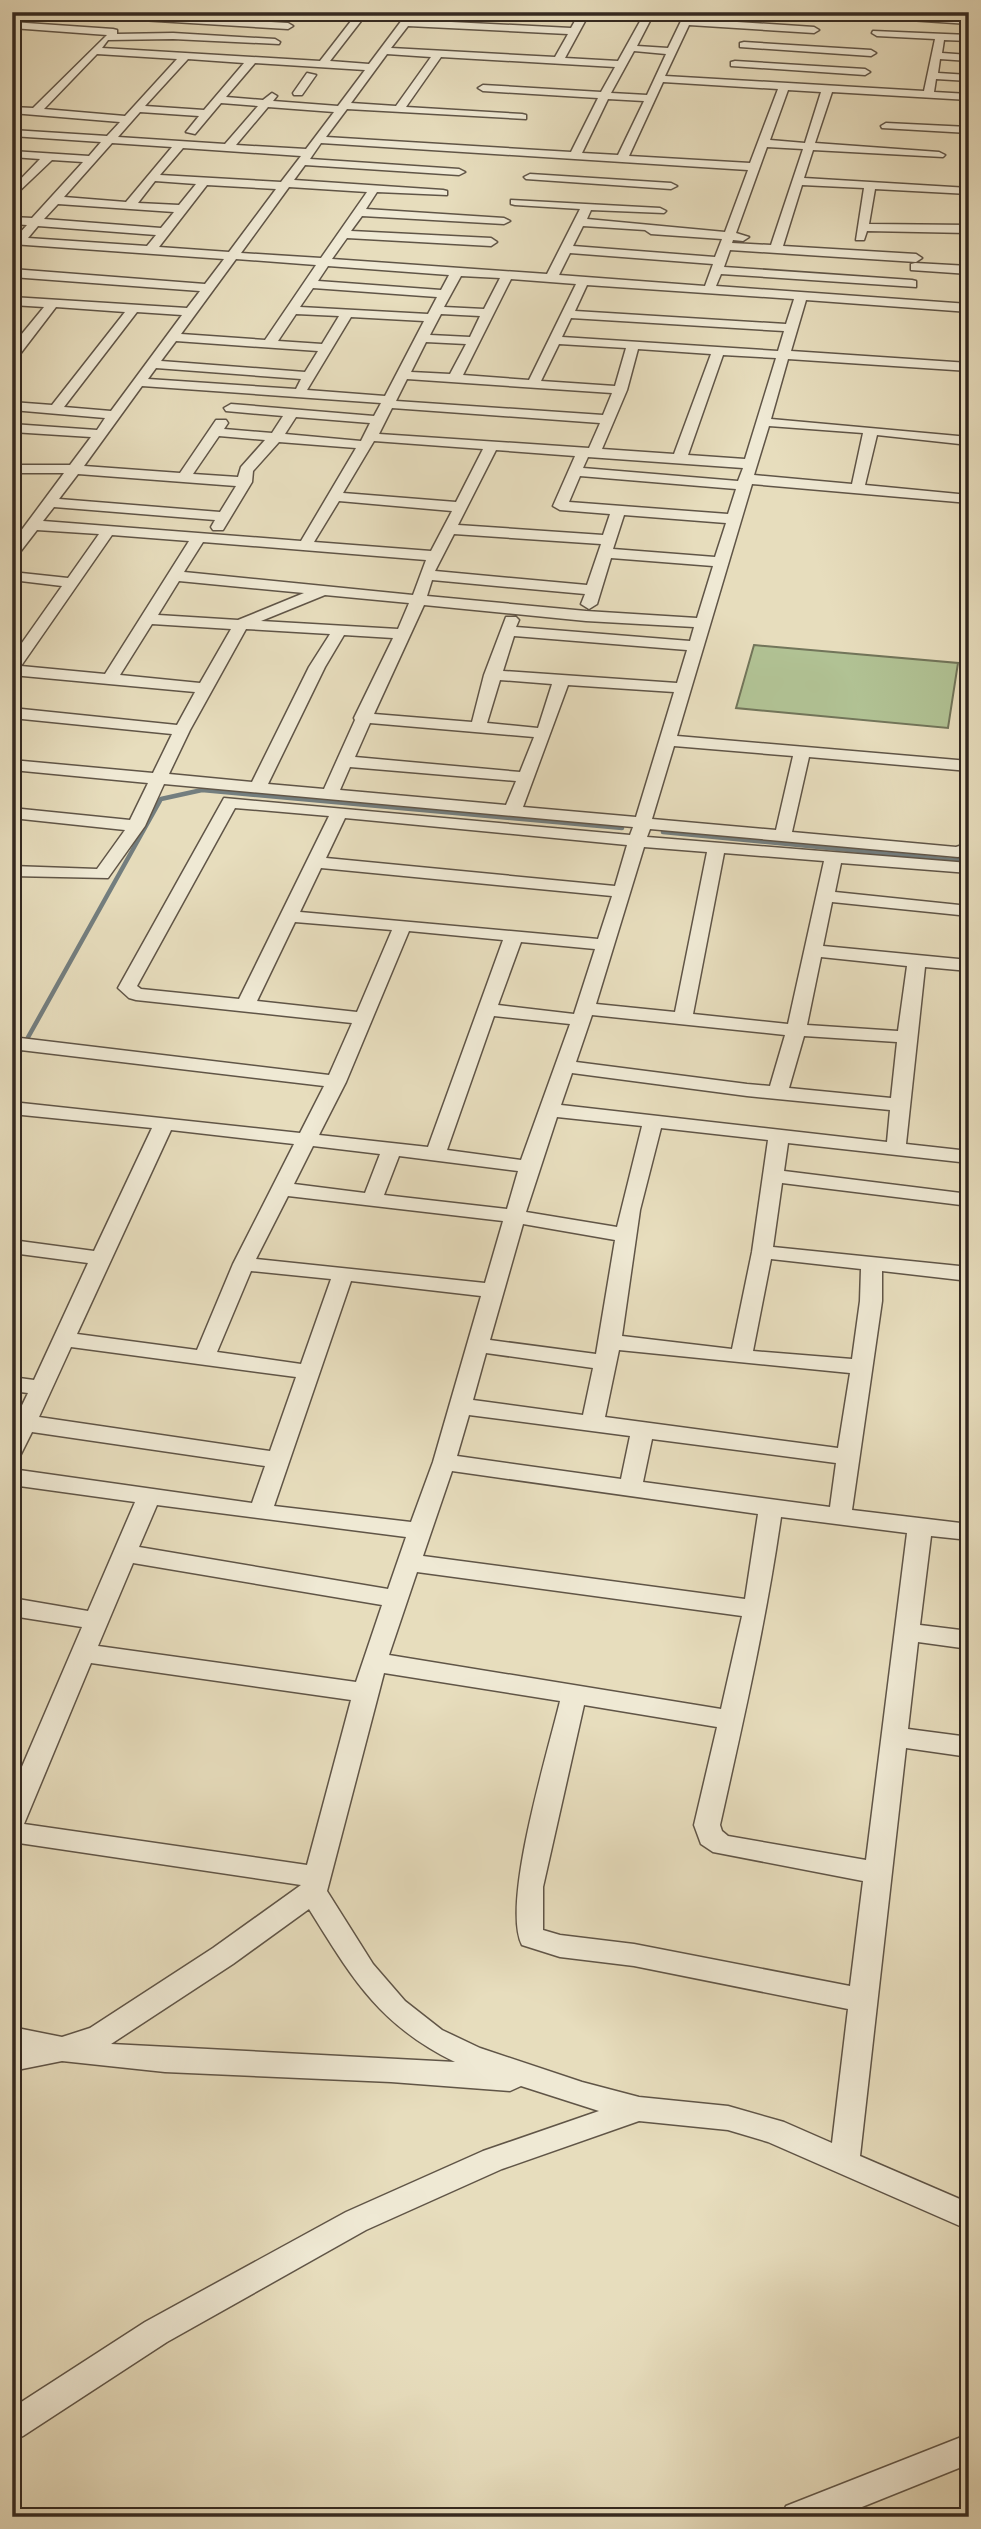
<svg xmlns="http://www.w3.org/2000/svg" width="981" height="2529" viewBox="0 0 981 2529" font-family="'IM FELL DW Pica',serif">
<rect width="100%" height="100%" fill="#e7ddbd"/>
<filter id="stains"><feTurbulence type="fractalNoise" baseFrequency=".00286" numOctaves="4"/><feColorMatrix values="0 0 0 0 .2 0 0 0 0 .09 0 0 0 0 .02 0 0 0 .5 -.17"/></filter>
<radialGradient id="worn" r=".72"><stop offset=".6" stop-color="#630" stop-opacity="0"/><stop offset="1" stop-color="#630" stop-opacity=".3"/></radialGradient>
<path fill="#b1c294" stroke="#72755a" stroke-width="2" d="M754 645 958 663 948 728 736 708Z"/>
<g fill="none" stroke-linecap="round" stroke-linejoin="round">
<path stroke="#737e7f" stroke-width="4.5" d="M663 832 953 860 969 857
M12 1066 161 799 202 790 622 828"/>
<defs>
<path id="minor" d="M358 12H368L330 61 369 64 408 12H418L412 20 571 28 580 12H590L565 58 618 61 643 16 615 12H695L691 19 814 27 819 30 814 33 689 25 665 76 924 91 935 39 877 36 872 33 873 31 969 35V41L944 40 942 53 969 55V61L940 59 938 73 969 75V81L936 79 934 92 969 94V100L832 92 815 143 939 152 945 155 943 157 813 150 804 178 969 188V194L875 189 869 224 969 225V233L867 231 864 240H856L864 188 802 185 783 246 916 254 922 258 916 262 730 250 724 267 912 280 916 281V287L721 274 716 286 969 304V312L806 300 791 351 969 363V371L788 359 771 419 969 437V445L877 435 865 485 969 495V503L752 484 677 736 969 761V771L809 757 792 832 956 847 969 843V854L958 857 650 829 647 837 969 863V873L841 863 835 892 969 906V916L832 902 823 946 969 960V971L925 967 906 1144 969 1151V1163L788 1143 784 1171 969 1194V1206L782 1183 773 1247 969 1267V1281L882 1271V1301L852 1510 969 1524V1540L931 1536 920 1625 969 1631V1649L918 1642 908 1729 969 1737V1757L906 1748 860 2156 969 2203V2230L768 2142 728 2130 639 2121 502 2169 366 2230 167 2342 23 2436 12 2441V2408L145 2322 346 2212 483 2151 599 2111 521 2086 510 2091 391 2082 165 2072 62 2061 12 2071V2027L62 2037 90 2028 213 1948 301 1885 12 1842V1790L82 1627 12 1616V1598L88 1611 135 1502 12 1485V1469L252 1503 265 1466 32 1432 20 1456 12 1459V1426L28 1393 12 1391V1377L34 1380 88 1263 12 1253V1240L94 1251 152 1128 12 1114V1102L300 1133 324 1086 12 1049V1037L329 1075 352 1023 136 1000 129 998 118 988 224 798 630 835 633 827 164 784 145 826 108 878 12 876V866L97 869 125 830 12 818V808L130 820 148 783 12 770V760L153 773 172 734 12 718V708L177 725 195 692 12 675V657L62 586 12 580V572L68 578 99 534 37 530 17 556 12 557V543L64 473H12V465H70L91 437 12 432V424L97 430 105 418 12 410V402L52 405 125 312 56 307 17 358 12 359V346L44 307 12 305V297L187 308 200 291 12 277V269L205 284 224 259 12 244V236L16 237 27 225 12 224V217L32 218 83 162 52 160 12 198V188L40 159 12 157V151L89 156 101 142 12 136V130L107 136 120 122 12 113V107L33 108 107 35 12 28V22L113 29 117 30V34L173 33 275 39 280 42 279 44 173 39 108 40 102 48 320 61ZM652 17 682 19 668 48 637 46ZM408 26 568 34 555 57 391 48ZM634 51 666 54 647 95 611 93ZM97 54 177 59 125 116 44 109ZM387 54 431 57 396 106 351 103ZM441 57 615 67 601 92 483 85 478 88 483 91 598 98 571 152 326 137 347 109 526 119V115L522 114 406 107ZM188 59 244 63 204 110 145 106ZM255 63 365 70 338 106 273 101 277 96 272 93 263 100 226 97ZM663 82 778 89 750 163 629 156ZM788 90 821 92 805 143 770 140ZM608 99 644 101 618 155 582 153ZM221 103 258 106 225 144 118 137 140 112 199 116 186 132 195 134ZM268 107 334 112 306 149 236 145ZM112 143 172 147 126 202 64 197ZM321 143 748 170 725 232 587 219 591 210 664 213 666 211 660 208 511 200V204L515 205 580 209 547 274 332 259 347 238 491 246 497 242 491 238 351 231 362 216 504 224 510 221 504 218 366 209 377 192 447 195V191L443 190 294 180 305 165 459 175 465 172 459 169 310 159ZM767 147 803 149 771 245 732 243 733 240 743 241 749 237 736 233ZM183 148 301 156 281 182 160 175ZM155 181 196 184 179 205 138 203ZM207 185 276 189 229 252 159 247ZM289 187 367 192 321 258 241 253ZM58 204 174 212 161 228 44 219ZM38 226 156 235 147 246 28 238ZM583 226 645 230 651 234 722 239 715 257 573 246ZM570 253 713 264 705 286 559 275ZM236 259 316 265 265 340 181 334ZM328 266 449 275 441 290 318 281ZM461 276 500 278 484 309 444 307ZM511 279 576 284 529 380 463 375ZM587 285 794 299 786 324 575 311ZM313 288 437 297 428 314 300 307ZM137 312 182 315 111 411 64 407ZM296 314 339 316 322 344 278 341ZM441 314 480 316 470 337 430 335ZM351 317 424 321 385 396 307 390ZM571 318 784 331 778 351 562 337ZM176 341 318 351 305 372 161 361ZM426 342 466 344 450 374 411 372ZM559 344 626 348 615 386 541 381ZM638 349 711 354 674 454 602 449 627 390ZM723 355 776 358 745 459 688 455ZM156 368 301 379 296 389 148 379ZM407 379 612 393 603 415 396 401ZM142 386 381 403 374 416 231 404 224 408 226 411 283 416 272 433 224 429 228 423 226 420H216L180 473 84 466ZM392 408 600 423 589 448 379 434ZM296 417 370 423 361 441 285 434ZM769 426 863 433 852 484 754 475ZM219 436 265 440 241 467 238 477 193 474ZM374 441 483 449 456 502 343 493ZM279 442 356 448 301 541 43 521 54 507 215 520 211 527 213 530H223L252 482 253 471ZM496 450 575 456 553 506 560 510 610 514 603 535 458 525ZM588 457 743 468 738 481 583 468ZM78 474 236 486 220 512 59 499ZM580 476 736 489 728 514 569 502ZM339 501 452 511 431 551 314 542ZM624 515 726 523 715 557 613 549ZM454 534 601 544 587 585 435 571ZM112 535 189 541 105 674 21 666ZM203 542 426 560 413 595 184 572ZM611 558 713 566 697 618 586 611 427 596 432 580 585 594 581 604 589 609 597 604ZM179 581 304 593 238 620 158 615ZM325 595 409 603 398 629 261 621ZM424 605 586 621 694 627 690 641 516 627 519 620 516 617H506L484 675 472 722 374 714ZM152 624 231 629 200 683 120 675ZM246 629 330 634 309 667 252 782 169 774 190 730ZM344 635 393 638 354 718 355 720 324 789 268 784 325 667ZM514 636 687 650 677 683 503 671ZM500 680 552 684 538 728 487 723ZM568 685 674 692 636 817 523 807ZM370 723 534 737 520 772 355 757ZM674 746 793 756 776 830 652 819ZM350 767 516 781 506 805 340 790ZM235 808 329 816 239 999 141 989 137 986ZM345 818 627 845 615 886 326 858ZM644 847 707 852 675 1012 596 1004ZM724 853 824 861 788 1024 693 1014ZM321 868 612 896 598 939 300 912ZM295 922 392 930 357 1012 257 1001ZM409 931 503 940 428 1147 319 1135 346 1082ZM521 942 595 949 574 1014 498 1005ZM821 957 907 966 898 1031 807 1025ZM592 1015 785 1035 770 1086 747 1084 576 1062ZM494 1016 570 1024 521 1160 447 1150ZM804 1036 897 1042 891 1098 789 1088ZM572 1073 747 1096 890 1110 887 1142 561 1105ZM557 1117 642 1126 617 1227 526 1212ZM661 1128 768 1140 752 1252 732 1349 622 1336 640 1210ZM171 1130 294 1144 233 1264 197 1350 77 1334ZM313 1146 380 1154 365 1193 294 1184ZM399 1156 518 1171 507 1209 384 1195ZM288 1196 503 1221 485 1283 256 1259ZM523 1224 615 1240 596 1354 490 1340ZM771 1259 861 1269 860 1301 852 1359 753 1351ZM251 1271 331 1279 301 1364 217 1352ZM351 1281 481 1296 433 1462 411 1522 274 1506ZM71 1347 296 1377 270 1451 39 1417ZM619 1350 850 1373 838 1448 605 1417ZM486 1353 593 1368 583 1415 473 1400ZM469 1415 630 1436 621 1479 457 1456ZM652 1439 836 1463 830 1507 643 1482ZM452 1471 758 1514 745 1599 423 1556ZM157 1505 406 1537 388 1589 139 1547ZM781 1517 907 1533 866 1860 728 1836 722 1831 720 1825C743 1722 766 1622 781 1517ZM133 1563 382 1605 356 1682 98 1646ZM417 1572 742 1616 721 1709 389 1655ZM91 1663 351 1700 307 1865 24 1824ZM384 1673 560 1701C548 1752 501 1904 522 1945L560 1957 634 1966 848 2009 832 2143 784 2122 728 2106 639 2097 582 2082 480 2048 442 2030 405 2001 373 1964 327 1891ZM584 1705 717 1727 694 1825 701 1844 713 1852 863 1881 850 1986 634 1944 560 1935 543 1930V1887ZM309 1909C352 1978 379 2025 455 2062L111 2044 233 1964Z
M802 12H824L825 13 820 16Z
M882 13 969 18V24L879 18V14Z
M127 14 288 23 293 26 288 29 124 19V15Z
M744 42 871 50 876 53 871 56 740 47V43Z
M735 61 865 69 870 72 865 75 731 66V62Z
M307 73 316 75 302 95H294L293 93Z
M886 123 969 127V133L882 128 881 126Z
M530 174 671 183 677 186 671 189 526 179 524 177Z
M915 263 969 266V274L911 270V264Z
M969 2434V2464L837 2517H781L786 2506Z"/>
</defs>
<use href="#minor" stroke="#605547" stroke-width="3"/>
<use href="#minor" fill="#efe9d4" fill-rule="evenodd"/>
</g>
<rect width="981" height="2529" fill="none" stroke="#e7ddbd" stroke-width="42"/>
<rect x="14" y="14" width="953" height="2501" fill="none" stroke="#332820" stroke-width="3.5"/>
<rect x="21" y="21" width="939" height="2487" fill="none" stroke="#332820" stroke-width="2"/>
<rect width="100%" height="100%" filter="url(#stains)"/>
<rect width="100%" height="100%" fill="url(#worn)"/>
</svg>
